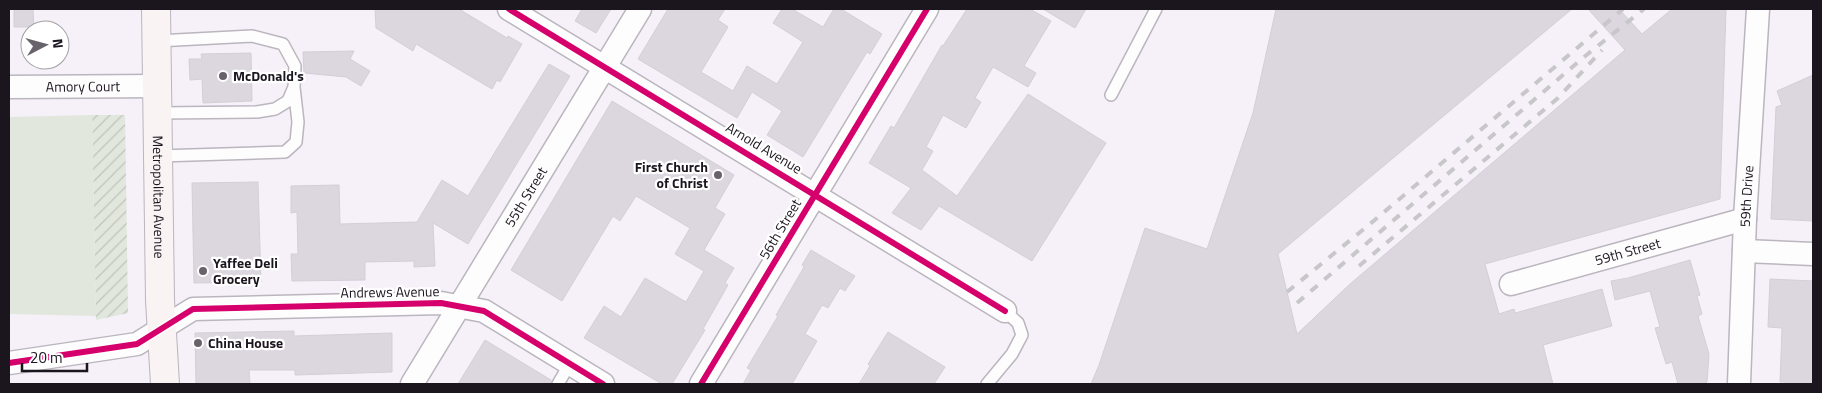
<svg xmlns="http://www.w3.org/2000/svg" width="1822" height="393" viewBox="0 0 1822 393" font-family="'Titillium Web',sans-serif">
<defs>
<pattern id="garden-furrows" width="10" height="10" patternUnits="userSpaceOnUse" patternTransform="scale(1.25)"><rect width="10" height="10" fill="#e1e7dc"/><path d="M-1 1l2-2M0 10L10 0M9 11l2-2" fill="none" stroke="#c0c5bc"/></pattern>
</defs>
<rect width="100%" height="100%" fill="#f6f0f9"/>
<path fill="url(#garden-furrows)" d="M92 115H125L128 313 96 320Z"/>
<path fill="#e1e7dc" d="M92 115 96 316 9 314V117Z"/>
<path fill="#dcd6df" stroke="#d4ced7" d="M14 9H33L34 27H14Z
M375 9H459L507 38 508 36 522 44 500 82 497 80 492 89 416 44 413 51 376 28Z
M582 9H611L596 33 575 21Z
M668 9H725L718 20 728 27 701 72 733 91 747 66 777 84 803 42 773 23 782 9H792L823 27 834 9H841L882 34 870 54 867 52 803 157 767 135 782 111 752 92 737 118 638 59Z
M967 9H1030L1051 21 1024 66 1036 73 1028 87 993 67 975 98 981 102 966 128 943 115 926 147 933 151 922 170 957 196 1028 94 1106 143 1032 261 939 206 921 230 892 213 911 188 869 163 891 126 894 128 942 45 943 46Z
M1043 9H1086L1075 28Z
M1276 9H1572L1278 254 1297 334 1350 284 1625 50 1588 9H1619L1642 34 1672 9H1726L1720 199 1485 264 1499 314 1514 309 1515 313 1602 289 1612 326 1543 345 1553 384H1091L1099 365 1145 228 1207 249 1253 113Z
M354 51 350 59 370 71 361 86 346 77 304 73 303 52Z
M251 53 252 101 203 103 202 79 190 80 189 59H202L201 54Z
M549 64 570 76 468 244 433 223 435 266 414 267V261L365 262V280L292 281 291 254H298L297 212 291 213V186L339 185 340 224 417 222 442 180 468 196Z
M1813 75V221L1771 219 1776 107 1782 105 1777 91Z
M612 101 734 175 715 208 725 214 704 250 734 268 725 283 728 285 703 329 705 330 672 384H662L584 338 604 306 621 317 645 278 686 302 704 271 675 254 690 228 636 196 620 221 613 216 562 301 511 270Z
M258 182 261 282 194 283 192 183Z
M811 250 855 276 845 291 840 288 828 308 822 305 805 334 817 341 792 384H743L751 370 747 368 778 316 776 315 804 267 802 265Z
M1690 260 1700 295 1697 296 1702 314 1698 316 1709 354 1707 382 1700 384H1678L1672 362 1666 364 1655 328 1660 327 1650 291 1615 300 1611 281 1628 278Z
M1770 279 1813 281V384H1786V382H1780L1782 328 1768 327Z
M294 331V336L392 333V372L295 375V370H249L250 384H196L195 333Z
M888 332 945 367 934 384H859L870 366 868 364Z
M485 340 551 380V384H458Z"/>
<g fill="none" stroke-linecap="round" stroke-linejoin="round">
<defs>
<path id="lane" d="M157 41 252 36 283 44 295 66 294 87 288 101 275 109 257 112 159 113
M1111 95 1156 9
M159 156 285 152 296 142 298 122 294 87
M558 384 569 365
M987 384 1012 354 1022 335 1018 323 1005 311"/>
<g id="street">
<path d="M509 9 1005 311"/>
<path id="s1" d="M9 87 158 86"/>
<path d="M1744 251 1813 254"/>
<path id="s2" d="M1511 284 1745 219"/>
<path d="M9 363 137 344 193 309 441 303 484 311 603 384"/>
<path id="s3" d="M412 384 640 9"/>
<path d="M701 384 927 9"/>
<path id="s4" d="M1739 384 1745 219 1758 9"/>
</g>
<g id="secondary">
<path id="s5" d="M156 9 160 300 165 384"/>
</g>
</defs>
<use href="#lane" stroke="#bbb5be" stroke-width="14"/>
<use href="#street" stroke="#bbb5be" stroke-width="25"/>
<use href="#secondary" stroke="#bbb5be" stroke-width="30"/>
<use href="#lane" stroke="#fefdfe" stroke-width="11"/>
<use href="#street" stroke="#fefdfe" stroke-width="22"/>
<use href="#secondary" stroke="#f9f3f4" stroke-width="28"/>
<path stroke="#c7c6c9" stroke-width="4" stroke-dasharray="9 9" stroke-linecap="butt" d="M1359 266 1558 98 1602 50
M1287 292 1370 224 1623 9
M1297 303 1584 57 1644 9"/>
<defs>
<path id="cycleway" d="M509 9 1005 311
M9 363 137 344 193 309 441 303 484 311 603 384
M701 384 927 9"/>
</defs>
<use href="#cycleway" stroke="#fff" stroke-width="9"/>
<use href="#cycleway" stroke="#d6006c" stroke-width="6"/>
</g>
<g fill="#68626b" stroke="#fff" stroke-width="2">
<circle cx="223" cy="76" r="5"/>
<circle cx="718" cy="175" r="5"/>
<circle cx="203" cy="271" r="5"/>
<circle cx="198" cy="343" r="5"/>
</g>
<g text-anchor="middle" stroke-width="4.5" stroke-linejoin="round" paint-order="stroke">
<g font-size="14" font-weight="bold" fill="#1b151e" stroke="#fff" text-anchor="start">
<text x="233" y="81">McDonald's</text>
<text x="708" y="172" text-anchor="end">First Church<tspan x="708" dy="16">of Christ</tspan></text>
<text x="213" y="268">Yaffee Deli<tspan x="213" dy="16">Grocery</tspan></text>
<text x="208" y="348">China House</text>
</g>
<g font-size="14" fill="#1b151e" stroke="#fff">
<text dy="5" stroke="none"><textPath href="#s1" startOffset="74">Amory Court</textPath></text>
<text transform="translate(764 148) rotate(31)" y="5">Arnold Avenue</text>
<text dy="5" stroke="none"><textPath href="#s4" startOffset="188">59th Drive</textPath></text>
<text dy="5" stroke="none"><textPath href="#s5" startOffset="188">Metropolitan Avenue</textPath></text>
<text dy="5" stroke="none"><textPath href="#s3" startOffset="219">55th Street</textPath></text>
<text transform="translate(780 229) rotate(-59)" y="5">56th Street</text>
<text dy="5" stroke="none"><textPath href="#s2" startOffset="121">59th Street</textPath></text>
<text transform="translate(390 292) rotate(-1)" y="5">Andrews Avenue</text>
</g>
</g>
<rect width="1822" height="393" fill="none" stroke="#1b151e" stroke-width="20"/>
<g transform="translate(45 45) rotate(84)"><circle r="24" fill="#ffffff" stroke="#a4a1a5"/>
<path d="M0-4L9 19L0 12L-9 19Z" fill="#68626b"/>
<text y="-8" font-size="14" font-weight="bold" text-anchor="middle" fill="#1b151e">N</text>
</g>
<path d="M22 363v8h65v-8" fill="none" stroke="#1b151e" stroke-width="2.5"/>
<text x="30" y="363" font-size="15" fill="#1b151e" stroke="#ffffff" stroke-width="4" paint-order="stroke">20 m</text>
</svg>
